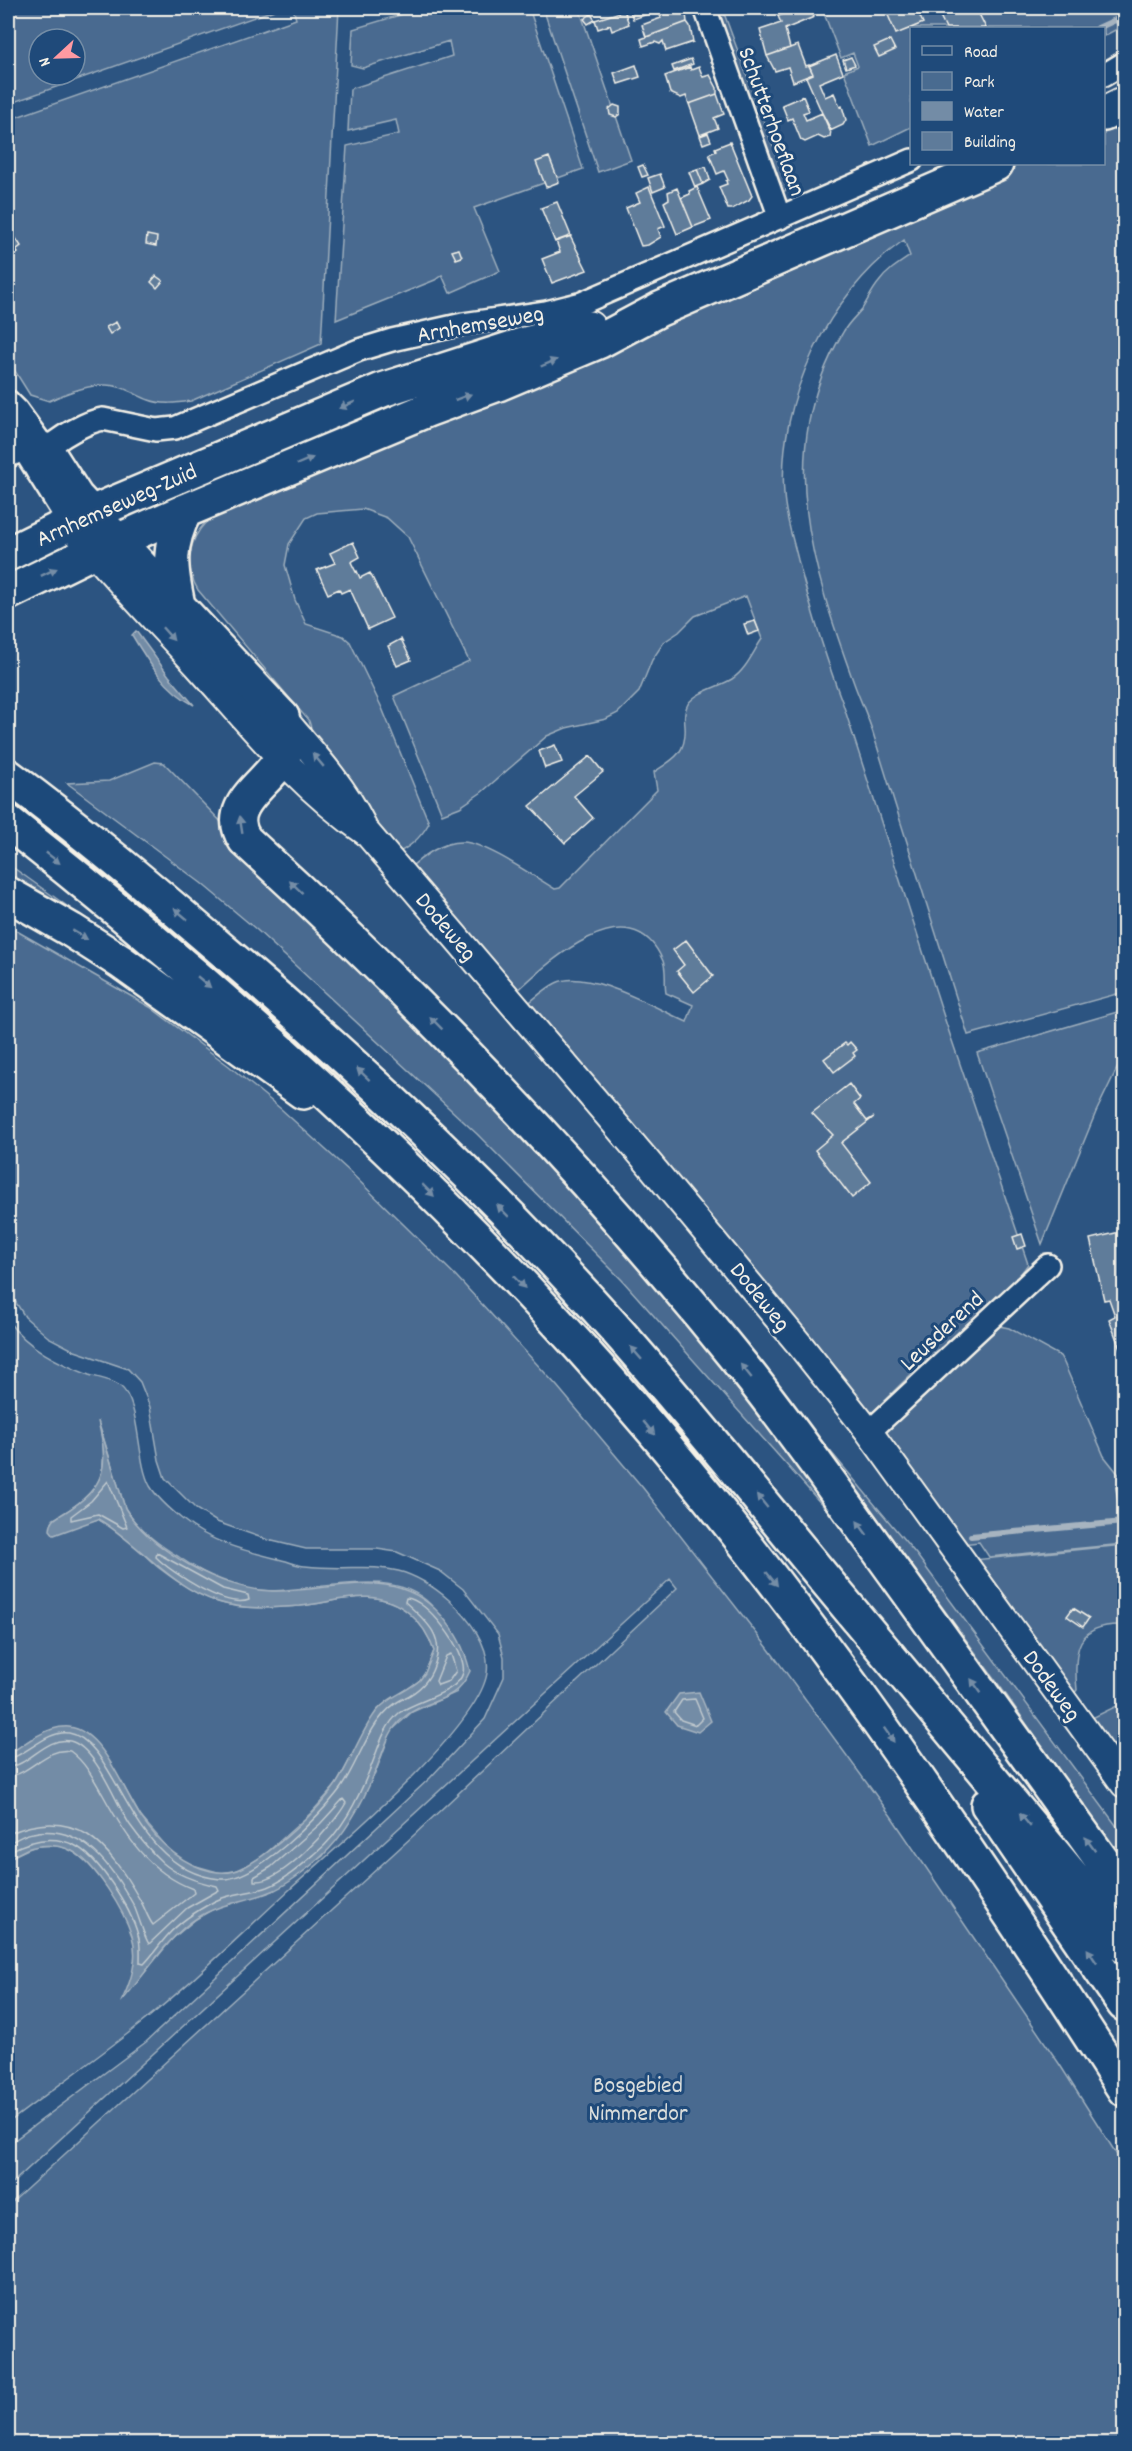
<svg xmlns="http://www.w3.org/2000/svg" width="1132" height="2451" viewBox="0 0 1132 2451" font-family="Dekko,sans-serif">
<rect width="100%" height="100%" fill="#2c5481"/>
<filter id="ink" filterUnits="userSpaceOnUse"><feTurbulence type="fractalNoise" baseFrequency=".0167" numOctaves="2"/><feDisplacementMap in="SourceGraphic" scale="12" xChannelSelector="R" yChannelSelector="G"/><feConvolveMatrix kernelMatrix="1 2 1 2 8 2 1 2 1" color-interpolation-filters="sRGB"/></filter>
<g filter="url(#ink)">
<path fill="#496b90" stroke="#9eaebc" stroke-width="1.5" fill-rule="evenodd" d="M8 8H280L8 104ZM39 39H75V75H39Z
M293 8H339L321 344 191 401C177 403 162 405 149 400 135 395 123 385 106 385 86 385 66 393 49 401L30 395 8 360V120L296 19Z
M423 8H529L583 169 474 208 500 271 450 293 442 275 435 280 336 320 347 146 399 134 396 120 348 131 350 89 452 56 449 41 363 68 351 65 353 29Z
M543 8H579L631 160 598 172Z
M696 8H722L789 189 763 200Z
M822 8H1124V14L1114 19 1119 28 1104 36V28H912L911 127 872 146 844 72 858 66 853 53 841 58Z
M1124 126V992L968 1035C936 935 904 834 873 733 868 717 861 702 855 686 812 567 773 453 842 334 847 324 855 317 862 309 868 300 872 290 879 282 887 271 898 264 910 256L904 240C828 294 777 400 784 494 785 516 793 539 798 560 811 609 825 657 843 704L946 1023 1028 1264C1003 1301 963 1327 931 1356 908 1376 887 1398 865 1420L522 1008C533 1000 544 989 556 983 586 967 657 1009 687 1022L693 1005 666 993C664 982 667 972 663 961 631 885 545 964 512 996L406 871C421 858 441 841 463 842 486 843 533 876 555 889L560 888 657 790 654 772C674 759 687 753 685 726 684 718 684 711 688 704 697 691 719 687 732 679 746 670 753 652 762 639L746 596 695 616 679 632 664 642 652 660 639 692 618 713 606 719 566 728 547 736 482 792 460 807 442 814 394 696 469 661 408 537 387 518 363 509 317 513 306 518 289 544 285 565 295 600 306 624 343 636 350 642 382 708 429 823C421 838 407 850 392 855L317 747 309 721 198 590C184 567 188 540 207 521 212 515 220 511 227 507L1019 164H1104V133Z
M155 762 164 763 633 1247 857 1544 622 1280 477 1134 257 930 201 883 67 783 109 781Z
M8 864 112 938 8 875Z
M8 926 150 1007 229 1066 281 1109 348 1170 456 1276 557 1386 643 1488 768 1648 891 1816 1060 2065 1124 2166V2443H8V2206L414 1835 677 1588 670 1579 8 2187V2145L146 2042 430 1778 485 1719 504 1677V1657L498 1634 463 1589 440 1571 397 1552 377 1549H306L268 1540 217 1522 196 1509 165 1478 159 1460 150 1407 140 1382 128 1369 75 1351 48 1337 25 1317 8 1290Z
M1124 1010V1054L1096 1112 1042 1244 977 1053Z
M8 1321C28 1348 58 1363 89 1375 99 1378 112 1380 120 1386 141 1402 136 1461 150 1486 158 1499 171 1510 182 1519 212 1544 250 1552 286 1561 292 1563 299 1566 305 1566 366 1573 395 1553 449 1600 468 1617 491 1646 487 1673 479 1729 333 1850 288 1891 237 1938 189 1986 135 2028 93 2061 50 2091 8 2123V1860C13 1855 20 1853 28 1849 40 1844 60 1844 72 1851 95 1863 126 1912 133 1937 136 1950 135 1970 131 1983 129 1989 125 1994 123 1999L172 1939 196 1919 220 1905 273 1891 323 1856 375 1774 391 1731 412 1712 457 1692C453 1679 437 1611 431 1605 388 1560 303 1599 249 1589 223 1585 200 1571 179 1557 159 1545 137 1529 125 1508L102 1433C108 1483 96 1494 54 1519L88 1522 98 1519C106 1524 114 1528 121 1534 135 1543 145 1557 159 1568 176 1581 197 1595 218 1602 243 1610 273 1608 300 1606 338 1602 375 1585 409 1613 422 1624 429 1635 434 1651L425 1673 420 1680 377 1710 336 1785 311 1813 262 1857 240 1870 221 1873 189 1864 173 1854 141 1817 115 1771 31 1739 8 1755Z
M999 1326 1009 1328 1060 1356 1064 1363 1104 1456 1124 1481V1544L989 1557 979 1542 962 1544 878 1435Z
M816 1434 916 1554 1124 1836V1863L1007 1696Z
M1124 1545V1625C1076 1623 1073 1650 1077 1690L1070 1698 973 1560Z
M1124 1698V1763L1090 1719 1117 1706Z"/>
<path fill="#738ca6" stroke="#a7b4c0" stroke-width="1.5" d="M136 631 169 676 194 705C166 691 148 662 132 635Z
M98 1421 125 1508C151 1551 223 1590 272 1591 333 1593 393 1562 441 1615 457 1634 464 1647 470 1671 455 1706 426 1697 402 1719 387 1732 383 1754 375 1772 363 1802 347 1833 322 1856 310 1867 285 1887 270 1892 245 1902 220 1903 197 1918 166 1938 146 1974 121 2002 131 1982 139 1958 132 1936 124 1911 95 1863 72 1851 59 1844 40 1844 27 1849 20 1853 13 1855 8 1860V1755C23 1744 49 1725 69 1727 103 1730 124 1792 141 1817 158 1842 180 1864 211 1871 221 1873 233 1873 242 1868 271 1854 319 1810 337 1783 351 1761 360 1733 376 1712 387 1697 407 1692 420 1680L425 1673 434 1651C429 1635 422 1624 409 1613 375 1585 338 1602 300 1606 273 1608 243 1610 218 1602 170 1587 140 1544 98 1519L54 1535 50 1530C51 1520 56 1518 64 1513 107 1486 109 1467 98 1421Z
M699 1692 711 1721 698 1732 677 1725 666 1712 679 1694Z"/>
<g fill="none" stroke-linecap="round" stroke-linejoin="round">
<path stroke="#c0c9ce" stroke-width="1.5" d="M108 1481 127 1527 123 1528 98 1514 71 1520V1516L91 1501Z
M157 1553 223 1589 248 1595 249 1600C226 1609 172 1573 156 1557Z
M451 1654 456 1671 449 1681 438 1685 436 1681 446 1656Z
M695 1699 703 1718 696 1725 681 1720 674 1712 682 1700Z
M8 1759C25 1757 46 1730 69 1733 118 1741 129 1871 220 1879 255 1882 320 1816 340 1789 362 1758 369 1716 404 1698 419 1691 429 1681 434 1666 446 1636 426 1621 405 1602L406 1598C426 1598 468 1652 463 1673 457 1694 416 1700 399 1713 383 1727 378 1750 370 1769 358 1799 342 1832 316 1853 302 1865 285 1880 268 1887 251 1893 230 1893 215 1901 198 1910 180 1921 167 1936 159 1945 153 1955 144 1964L140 1963C140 1954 141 1943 138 1935 131 1909 99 1857 74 1845 52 1834 28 1841 8 1852
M8 1767C29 1766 46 1736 70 1741 96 1747 116 1804 130 1825 140 1839 151 1852 163 1863 178 1876 198 1882 217 1886L219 1890 187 1908 149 1944C144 1937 139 1917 134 1906 113 1868 83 1823 33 1833 24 1834 16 1840 8 1843
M8 1776C30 1775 46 1747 70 1751 85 1762 94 1779 103 1795 125 1835 148 1872 193 1889L194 1893 153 1925C147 1917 145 1908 140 1900 108 1844 76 1804 8 1834
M343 1799 346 1803C333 1826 281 1884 254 1881V1877L271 1867 320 1824Z"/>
<path stroke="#a7b4c0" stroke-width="6" d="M1098 28 1124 16
M971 1536 1124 1522"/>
</g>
<path fill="#5e7b9a" stroke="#f4f1e8" stroke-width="1.5" d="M633 8H658L659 10 633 19 630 11 625 13 629 24 612 31 610 25 598 29 595 20Z
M671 8H677L678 12 683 10 686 14 687 22 646 37 642 25 661 18 659 12Z
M776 8H803L778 16Z
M803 8H811L814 17 785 29 790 48 767 56 760 30 781 23 778 16Z
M885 8H916L923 23 896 34Z
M936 8H976L986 28H946Z
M591 14 595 20 588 24 584 19Z
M687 22 690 26 693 42 666 51 663 41 660 44 655 42 643 46 641 39Z
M890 40 895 50 879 57 874 47Z
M798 45 806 66 809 65 813 74 793 82 788 67 775 71 767 56Z
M836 55 843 73 819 83 825 97 834 93 840 107 842 106 846 120 843 125 830 131 806 77 813 74 809 66Z
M851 57 855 65 846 68 843 60Z
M691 59 693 64 674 71 672 66Z
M636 65 640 77 618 84 614 73Z
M690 67 691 70 699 67 703 77 710 75 717 88V94L689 104 686 96 681 98 670 93 665 76Z
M717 94 724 114 714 118 718 128 700 135 689 104Z
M803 96 809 111 803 113 806 120 822 113 831 130 830 137 824 139 818 136 805 142 801 140 792 118 788 120 782 105Z
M614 105 620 107V114L616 117 610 115 609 109Z
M708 133 711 141 703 144 700 136Z
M730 142 752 196 749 200 732 209H728L719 187 727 184 726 181 728 180 724 171 717 174 709 154 716 151 715 148Z
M549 157 559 182 546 187 536 162Z
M643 165 648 175 642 177 638 167Z
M706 167 710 180 703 184 697 169Z
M697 169 703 184 695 187 689 172Z
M660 174 665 187 653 192 648 178Z
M649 187 665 226 658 229 661 237 648 245 641 246 626 208 640 202 636 193Z
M697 187 711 220 693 227 681 198 690 194 689 191Z
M677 188 693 227 677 234 664 202 669 199 668 192Z
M557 202 571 236 555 242 541 208Z
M11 231 21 246 16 250 18 253 8 259V233Z
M147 235 157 237 156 246 146 244Z
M570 236 587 270 552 283 542 259 560 252 556 241Z
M459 249 462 257 456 259 452 251Z
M156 276 163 281 157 288 151 282Z
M116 322 119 328 110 334 106 327Z
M353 542 360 557 351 562 356 572 357 571 360 578 370 573 392 618 368 629 350 589 341 593 339 589 328 594 317 570 335 563 330 553Z
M755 621 759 631 748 635 744 624Z
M401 639 411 660 397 666 388 646Z
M555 745 562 762 545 768 539 751Z
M590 756 603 772 574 796 593 818 565 843 530 806Z
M686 940 713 976 694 992 677 971 684 965 673 950Z
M850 1042 857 1050 853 1053 855 1056 834 1072 824 1059 845 1043 847 1045Z
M849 1084 860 1099 854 1104 867 1121 874 1117 841 1143 871 1182 852 1198 815 1150 833 1135 812 1113Z
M1124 1231V1359L1109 1319 1115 1316 1109 1299 1104 1300 1090 1239Z
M1022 1234 1026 1246 1017 1249 1013 1237Z
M1116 1487H1124V1502H1118Z
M1073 1608 1089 1618 1083 1627 1067 1616Z"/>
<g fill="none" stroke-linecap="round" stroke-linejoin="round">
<defs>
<path id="minor" d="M705 8 780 218
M1104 75 1124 63
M8 401 17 410 46 450
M8 425 70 524
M37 472C40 466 42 455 47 450 57 438 88 421 103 419L156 430 175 428 359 350 392 340 463 324 546 312 582 303 912 160
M869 1432 1048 1265"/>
<path id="tertiary" d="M70 524C110 574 155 619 198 666 251 725 301 788 367 833L646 1160 800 1345 869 1432 1124 1784
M282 717C311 751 342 784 362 824"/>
<path id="primary" d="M1104 114 1124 104
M19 445 46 450 76 497 282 717
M8 554 91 513 382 390 525 344 589 328
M8 593 92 552 185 511 427 410 498 384 600 341 660 309 996 164
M178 605C170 567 167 547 185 511"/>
<path id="motorway" d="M8 450 19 445
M282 717C284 727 288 744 284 754 271 783 221 804 245 840 426 1005 594 1181 747 1372 801 1440 851 1513 902 1583 976 1686 1050 1789 1124 1891
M8 776C84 832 156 893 227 954 362 1069 493 1192 612 1325 687 1409 757 1497 828 1583 915 1688 1003 1793 1090 1897L1124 1946
M8 822C211 982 405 1154 579 1346 786 1575 958 1830 1124 2089
M8 894 71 930 121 962 303 1092
M988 1805 1124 2004"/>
</defs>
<use href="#minor" stroke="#f4f1e8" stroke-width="26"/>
<use href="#tertiary" stroke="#f4f1e8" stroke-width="30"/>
<use href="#primary" stroke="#f4f1e8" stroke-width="38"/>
<use href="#motorway" stroke="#f4f1e8" stroke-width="38"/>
<use href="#minor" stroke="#1f4a7a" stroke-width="21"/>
<use href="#tertiary" stroke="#1f4a7a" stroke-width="26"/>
<use href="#primary" stroke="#1f4a7a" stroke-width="33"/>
<use href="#motorway" stroke="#1f4a7a" stroke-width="33"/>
</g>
<defs><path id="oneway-solid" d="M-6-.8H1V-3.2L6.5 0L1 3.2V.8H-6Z" transform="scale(1.5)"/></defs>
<g fill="#748da6">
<use href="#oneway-solid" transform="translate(549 363) rotate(-23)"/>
<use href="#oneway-solid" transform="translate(463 397) rotate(-20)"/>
<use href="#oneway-solid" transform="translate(347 405) rotate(157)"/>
<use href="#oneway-solid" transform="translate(305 461) rotate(-23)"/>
<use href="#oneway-solid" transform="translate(49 572) rotate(-25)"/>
<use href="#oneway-solid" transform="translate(168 634) rotate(48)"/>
<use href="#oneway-solid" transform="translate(318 760) rotate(-130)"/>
<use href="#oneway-solid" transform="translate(241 825) rotate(-99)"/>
<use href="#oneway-solid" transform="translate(53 858) rotate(38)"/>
<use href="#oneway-solid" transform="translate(296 887) rotate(-137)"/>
<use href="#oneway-solid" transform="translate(181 914) rotate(-140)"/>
<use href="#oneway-solid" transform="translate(80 935) rotate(31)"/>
<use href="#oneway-solid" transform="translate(204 982) rotate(40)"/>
<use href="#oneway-solid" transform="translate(436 1023) rotate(-135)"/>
<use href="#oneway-solid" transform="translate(363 1074) rotate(-137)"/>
<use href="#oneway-solid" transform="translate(428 1190) rotate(45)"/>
<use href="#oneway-solid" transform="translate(503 1211) rotate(-135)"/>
<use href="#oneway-solid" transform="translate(519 1282) rotate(46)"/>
<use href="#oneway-solid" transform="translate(636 1353) rotate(-131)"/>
<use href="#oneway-solid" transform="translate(746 1371) rotate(-129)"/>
<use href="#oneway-solid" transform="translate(649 1428) rotate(50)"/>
<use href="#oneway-solid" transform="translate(762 1501) rotate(-129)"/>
<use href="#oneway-solid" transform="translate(862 1528) rotate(-126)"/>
<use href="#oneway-solid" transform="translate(772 1579) rotate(51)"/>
<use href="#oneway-solid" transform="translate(976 1686) rotate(-126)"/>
<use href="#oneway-solid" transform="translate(889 1735) rotate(55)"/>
<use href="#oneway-solid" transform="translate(1025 1820) rotate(-130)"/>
<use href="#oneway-solid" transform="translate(1090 1844) rotate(-126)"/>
<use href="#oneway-solid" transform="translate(1092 1956) rotate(-124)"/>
</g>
</g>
<g text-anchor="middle" stroke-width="6" stroke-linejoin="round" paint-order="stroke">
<g font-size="24" fill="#f4f1e8" stroke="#1f4a7a">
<text transform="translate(773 121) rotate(70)" y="8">Schutterhoeflaan</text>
<text transform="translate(480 323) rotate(-10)" y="8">Arnhemseweg</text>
<text transform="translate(116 504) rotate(-24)" y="8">Arnhemseweg-Zuid</text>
<text transform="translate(447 926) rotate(50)" y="8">Dodeweg</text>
<text transform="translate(761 1296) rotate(51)" y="8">Dodeweg</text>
<text transform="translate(941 1330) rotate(-43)" y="8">Leusderend</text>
<text transform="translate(1053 1685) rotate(54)" y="8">Dodeweg</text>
</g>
<g font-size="24" fill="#dadddb" stroke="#1f4a7a">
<text x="638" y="2092">Bosgebied<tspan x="638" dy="28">Nimmerdor</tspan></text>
</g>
</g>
<rect width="1132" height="2451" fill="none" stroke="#1f4a7a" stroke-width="30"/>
<rect x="15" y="15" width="1102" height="2421" fill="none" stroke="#f4f1e8" stroke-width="2" filter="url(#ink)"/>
<rect x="910" y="27" width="195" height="138" fill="#1f4a7a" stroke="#748da6" stroke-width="1.5"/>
<rect x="922" y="46" width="30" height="9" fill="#1f4a7a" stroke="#748da6" stroke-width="1.5"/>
<text x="964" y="57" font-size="18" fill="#f4f1e8">Road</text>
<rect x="922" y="72" width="30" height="18" fill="#496b90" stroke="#748da6" stroke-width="1.5"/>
<text x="964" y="87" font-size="18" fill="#f4f1e8">Park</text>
<rect x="922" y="102" width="30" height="18" fill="#738ca6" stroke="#748da6" stroke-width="1.5"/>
<text x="964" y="117" font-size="18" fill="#f4f1e8">Water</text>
<rect x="922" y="132" width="30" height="18" fill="#5e7b9a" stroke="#748da6" stroke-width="1.5"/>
<text x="964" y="147" font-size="18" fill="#f4f1e8">Building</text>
<g transform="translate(57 57) rotate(248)"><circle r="28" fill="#1f4a7a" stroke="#748da6" stroke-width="1.5"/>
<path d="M0-4.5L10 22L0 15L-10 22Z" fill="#ff9aa2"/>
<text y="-9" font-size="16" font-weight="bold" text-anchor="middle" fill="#f4f1e8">N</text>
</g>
</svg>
